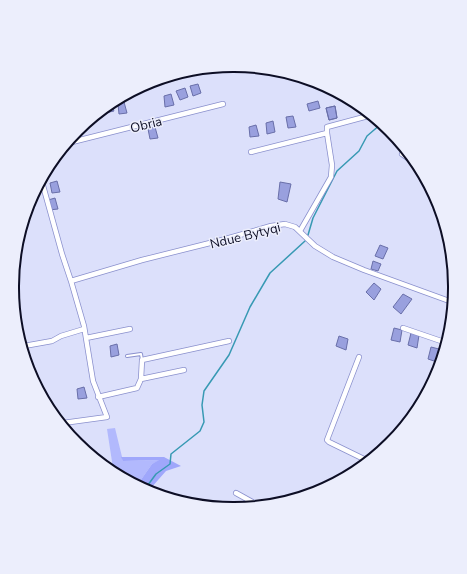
<svg xmlns="http://www.w3.org/2000/svg" width="467" height="574" viewBox="0 0 467 574" font-family="'Nunito Sans',sans-serif">
<rect width="100%" height="100%" fill="#dce0fb"/>
<path fill="#b2b9fd" d="M115 428 123 461 160 460 152 464 138 484 113 468 107 429Z"/>
<path fill="#9fa7fb" d="M121 457H164L181 466 166 471 151 488 150 492 138 484 152 464 159 460 123 461Z"/>
<g fill="none" stroke-linecap="round" stroke-linejoin="round">
<path stroke="#3799b3" stroke-width="1.5" d="M308 235 313 218 337 171 359 151 367 136 381 124
M145 489 156 474 170 464 171 454 200 431 204 422 202 405 204 391 229 355 250 307 270 273 305 241"/>
</g>
<path fill="#99a0de" stroke="#696fa9" d="M198 84 201 93 193 96 190 86Z
M185 88 188 97 180 100 176 91Z
M171 94 174 105 165 107 164 96Z
M318 101 320 108 309 111 307 104Z
M124 102 127 113 119 114 118 104Z
M335 106 337 118 329 120 326 108Z
M335 106 337 118 329 120 326 108Z
M112 107 114 111 105 113V111Z
M293 116 296 127 288 128 286 117Z
M273 121 275 132 267 134 266 123Z
M256 125 259 136 250 137 249 127Z
M155 127 158 138 150 139 148 129Z
M57 181 60 192 52 193 50 183Z
M280 182 291 184 287 202 278 199Z
M55 198 58 209 49 210 48 200Z
M380 245 388 248 383 259 375 256Z
M373 261 381 264 378 271 371 269Z
M374 283 381 289 374 300 366 292Z
M403 294 412 299 401 314 393 307Z
M394 328 402 330 400 342 391 340Z
M411 333 419 335 417 348 408 345Z
M339 336 348 339 346 350 336 346Z
M117 344 119 355 111 357 110 346Z
M431 347 439 349 437 362 428 359Z
M84 387 87 398 78 399 77 389Z"/>
<g fill="none" stroke-linecap="round" stroke-linejoin="round">
<defs>
<path id="lane" d="M127 356 141 354 142 360"/>
<path id="street" d="M68 143 223 104
M251 152 327 133V127L368 116
M402 154 409 159
M42 182 62 254 71 281 84 326 93 381 107 417 63 423
M300 231 331 177 332 165 327 133
M71 281 142 260 222 240 271 226 285 224 295 227 315 246 333 257 364 270 452 302
M403 328 444 342
M86 338 130 329
M24 346 52 341 61 336 84 329
M359 357 327 440 329 442 366 460
M141 379 184 370
M98 397 137 388 141 379 142 360 229 341
M236 493 256 504"/>
</defs>
<use href="#lane" stroke="#8a90cd" stroke-width="4"/>
<use href="#street" stroke="#8a90cd" stroke-width="6"/>
<use href="#lane" stroke="#fff" stroke-width="2"/>
<use href="#street" stroke="#fff" stroke-width="4.5"/>
</g>
<g text-anchor="middle" stroke-width="3" stroke-linejoin="round" paint-order="stroke">
<g font-size="13" fill="#0d0e25" stroke="#eceefc">
<text transform="translate(146 124) rotate(-14)" y="5">Obria</text>
<text transform="translate(245 235) rotate(-14)" y="5">Ndue Bytyqi</text>
</g>
</g>
<path d="M0 0H467V574H0ZM233 72H234A214 214 0 0 1 448 286V288A214 214 0 0 1 234 502H233A214 214 0 0 1 19 288V286A214 214 0 0 1 233 72Z" fill="#eceefc" fill-rule="evenodd"/>
<path fill="none" stroke="#0d0e25" stroke-width="2" d="M233 72H234A214 214 0 0 1 448 286V288A214 214 0 0 1 234 502H233A214 214 0 0 1 19 288V286A214 214 0 0 1 233 72Z"/>
</svg>
